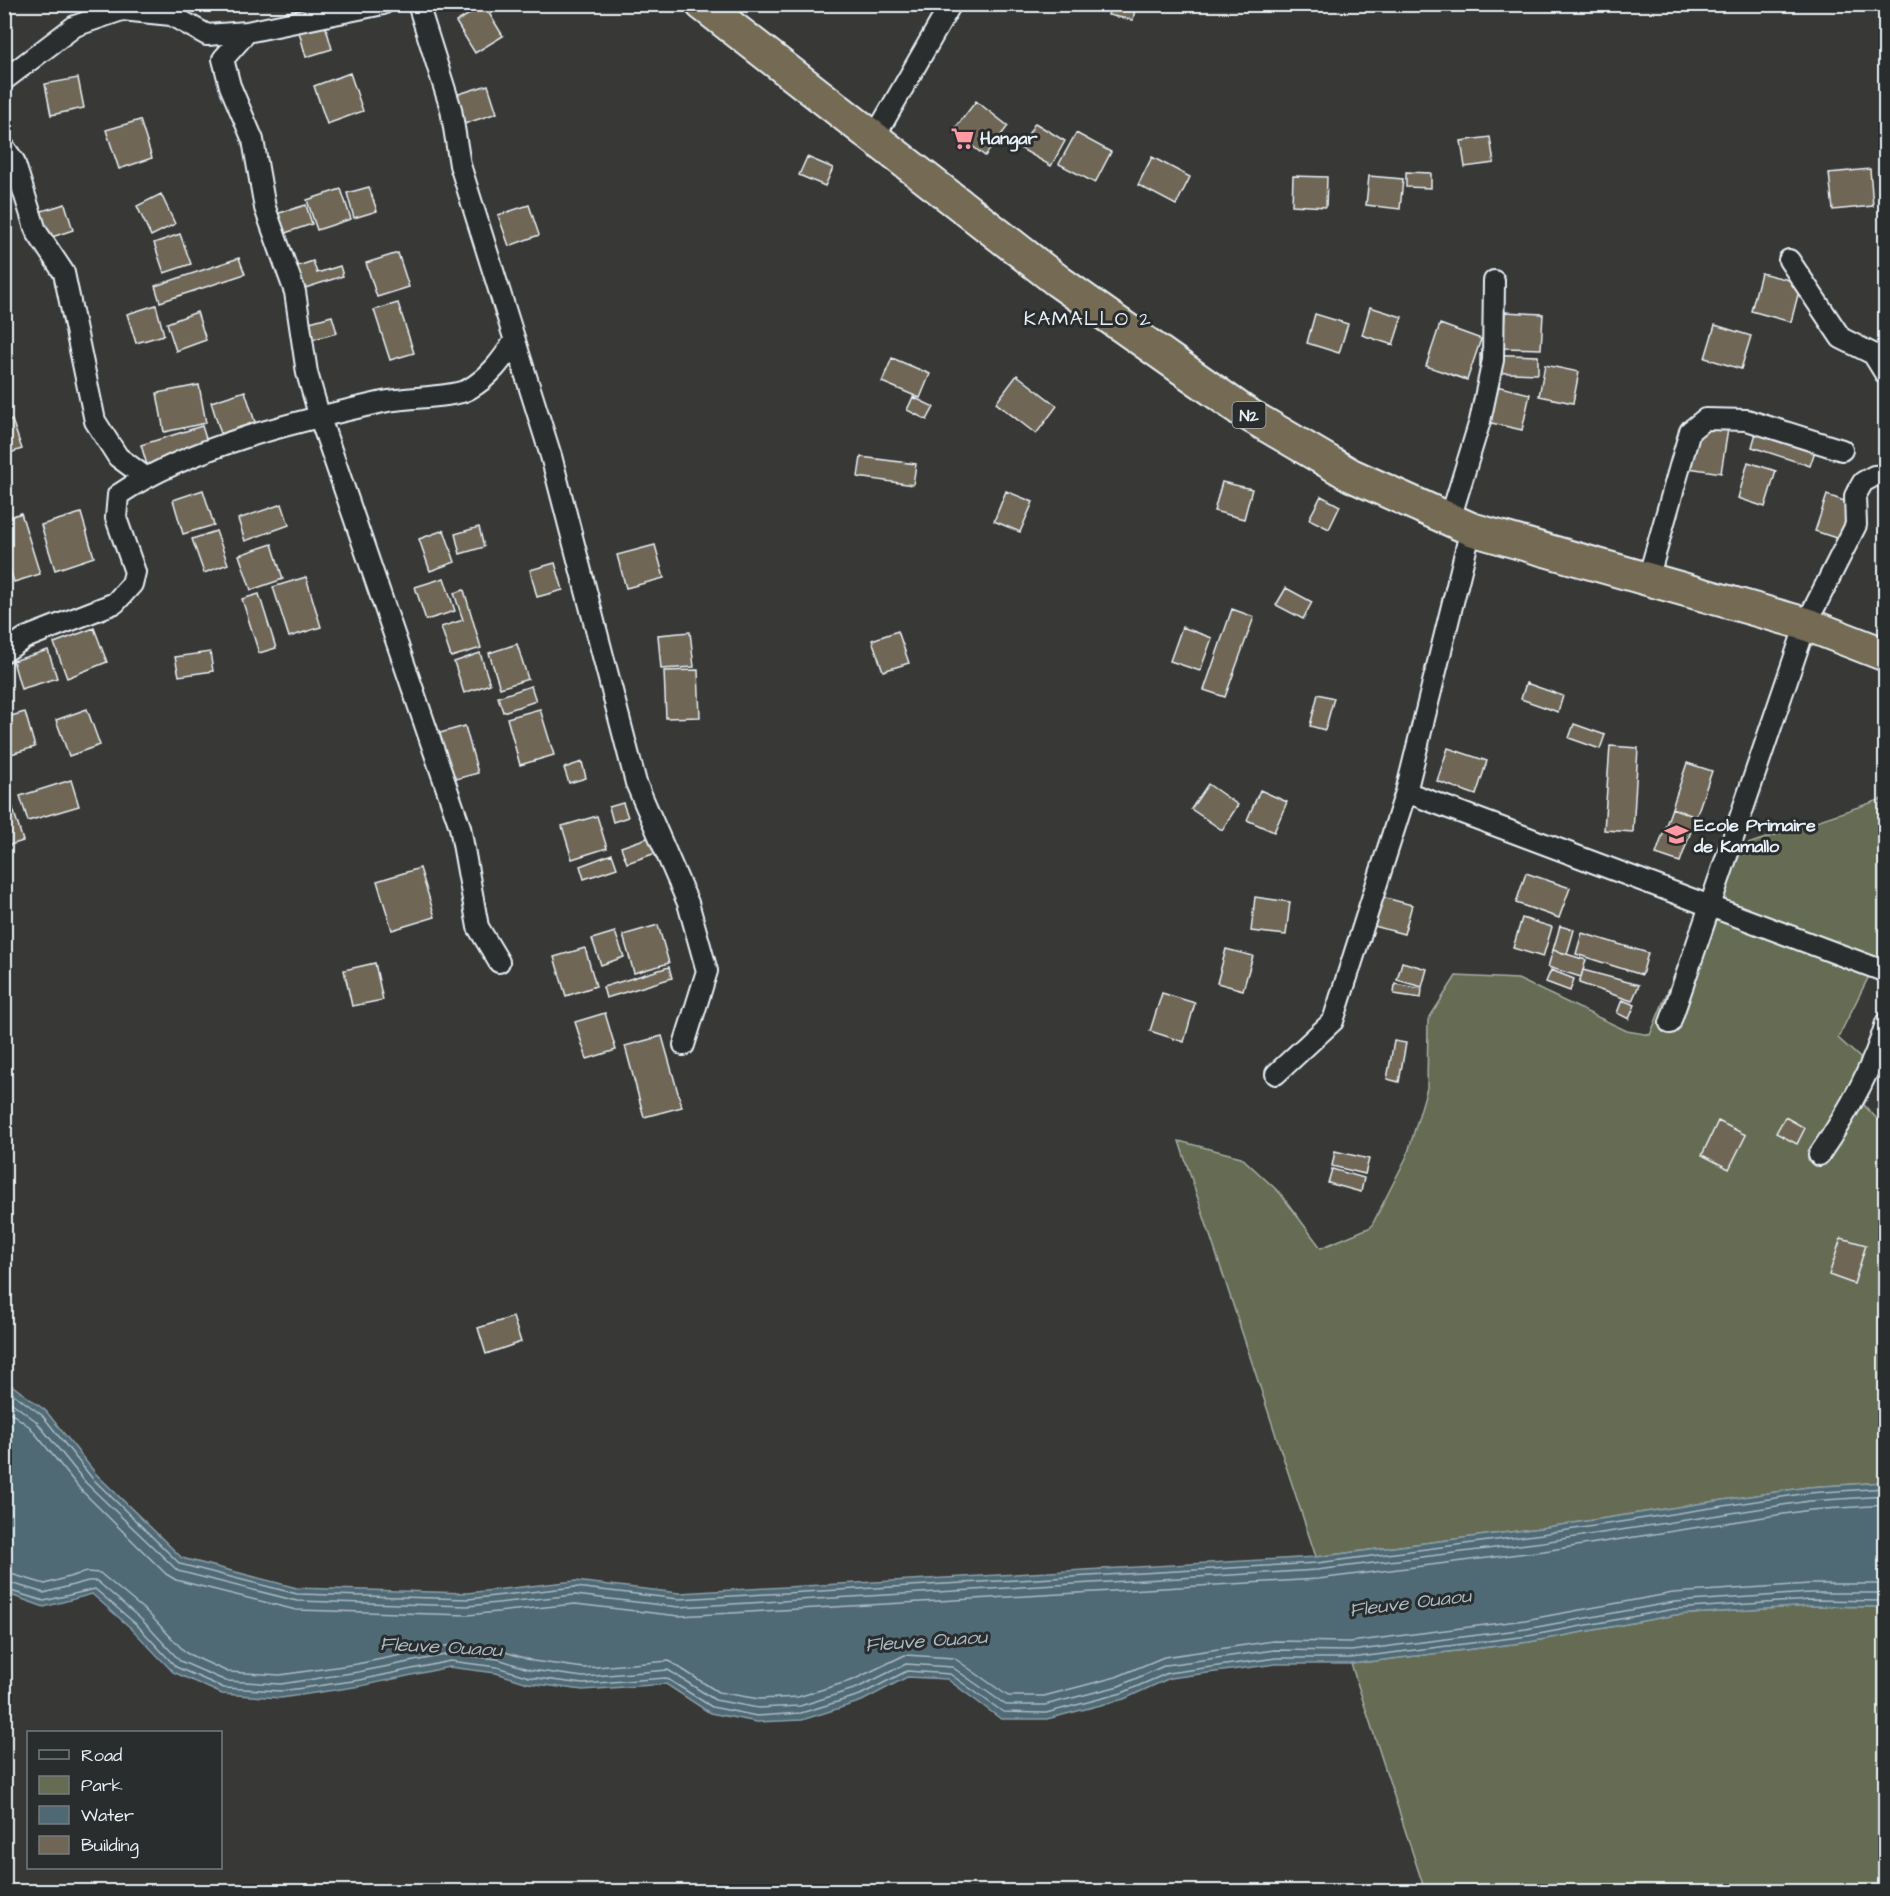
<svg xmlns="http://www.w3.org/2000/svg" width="1890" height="1896" viewBox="0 0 1890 1896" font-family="'Architects Daughter',sans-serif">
<rect width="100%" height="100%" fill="#383836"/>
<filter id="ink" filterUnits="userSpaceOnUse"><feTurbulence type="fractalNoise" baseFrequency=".0167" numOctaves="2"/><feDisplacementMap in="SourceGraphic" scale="12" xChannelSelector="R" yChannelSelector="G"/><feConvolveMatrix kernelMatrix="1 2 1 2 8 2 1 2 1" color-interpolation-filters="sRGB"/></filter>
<g filter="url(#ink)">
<path fill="#656c52" stroke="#a6aea5" stroke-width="1.5" d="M1885 798V944L1838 1038 1878 1074 1864 1105 1885 1127V1482L1808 1487 1541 1528 1316 1557 1179 1141 1241 1157 1280 1193 1321 1248 1371 1227 1407 1156 1427 1088 1428 1020 1456 976 1518 979 1627 1031 1650 1035 1724 852Z
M1810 1606 1885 1607V1891H1425L1351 1664 1529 1642 1675 1615Z"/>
<path fill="#4f6974" stroke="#8c9fa9" stroke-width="1.5" d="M5 1380 46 1411 96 1474 182 1558 297 1588 467 1593 575 1581 679 1593 1316 1557 1541 1528 1808 1487 1885 1482V1607L1810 1606 1675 1615 1529 1642 1351 1664H1276L1170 1678 1124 1699 1047 1719H1001L947 1679 907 1677 862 1701 802 1720 757 1722 710 1713 666 1684 583 1690 528 1683 496 1673 449 1667 361 1686 281 1698 222 1694 173 1672 132 1629 92 1594 44 1607 5 1593Z"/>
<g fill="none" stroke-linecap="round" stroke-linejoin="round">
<path stroke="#abbbc3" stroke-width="1.5" d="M4 1387 42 1415 92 1478 180 1564 297 1594 468 1599 575 1587 679 1599 1317 1563 1542 1534 1808 1493 1886 1488
M4 1397 36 1421 86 1483 178 1571 297 1601 468 1606 575 1595 679 1607 1317 1570 1543 1542 1809 1501 1886 1496
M4 1408 30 1427 80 1489 166 1574 176 1580 296 1610 468 1615 575 1604 679 1616 1318 1579 1544 1551 1810 1510 1886 1505
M4 1572 45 1584 86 1572 100 1573 148 1613 186 1653 228 1672 280 1675 357 1664 451 1645 499 1650 533 1661 584 1668 669 1661 718 1692 759 1699 798 1697 853 1680 905 1655 954 1658 1008 1696H1044L1116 1677 1164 1657 1273 1641 1350 1642 1525 1620 1673 1593 1810 1584H1886
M4 1581 44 1593 88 1581H97L142 1620 180 1661 226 1681 281 1684 358 1672 450 1654 498 1659 531 1670 583 1677 668 1670 715 1700 758 1708 800 1706 857 1688 906 1664 952 1667 1006 1705H1045L1119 1686 1166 1665 1274 1650 1351 1651 1526 1629 1674 1602 1810 1593H1886
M4 1589 44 1601 95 1589 137 1625 176 1667 224 1688 281 1691 360 1680 450 1661 497 1667 529 1677 583 1684 666 1678 712 1707 757 1716 801 1713 860 1695 907 1671 950 1674 1003 1712 1046 1713 1122 1693 1168 1673 1276 1658H1351L1528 1636 1674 1609 1810 1600 1886 1601"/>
</g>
<path fill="#6f6656" stroke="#e8f1f8" stroke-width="1.5" d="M307 4H336L295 21 292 9Z
M1111 4H1136L1133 20 1108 15Z
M484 5 503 36 475 53 456 22Z
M323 17 332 49 306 57 297 25Z
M350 73 363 111 327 124 314 86Z
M78 78 84 108 51 115 45 84Z
M488 85 497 113 461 125 452 96Z
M976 101 1008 126 985 156 953 131Z
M140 120 152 158 119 169 106 130Z
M1035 123 1065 141 1051 166 1020 148Z
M1076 133 1111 152 1095 183 1059 164Z
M1490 137 1494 163 1465 167 1461 141Z
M807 157 833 168 825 186 799 175Z
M1152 157 1190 177 1176 205 1138 185Z
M1870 169 1873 206 1833 210 1829 173Z
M1406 172 1431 173V188L1406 187Z
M1293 176 1327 177 1326 207 1292 205Z
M1369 176 1403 179 1400 209 1366 205Z
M369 187 377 211 354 218 347 193Z
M341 189 351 219 317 230 307 200Z
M161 194 175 224 151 236 137 206Z
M65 204 73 230 43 240 35 213Z
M306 205 312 224 282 234 276 214Z
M529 205 539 235 509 246 498 215Z
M180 234 191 264 164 273 154 243Z
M398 253 409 287 377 297 366 263Z
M239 258 245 274 160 302 155 286Z
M313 261 317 273 340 266 343 276 302 289 295 267Z
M1761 273 1801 283 1791 322 1751 311Z
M398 303 414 353 390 360 374 310Z
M156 305 164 335 136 343 127 314Z
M1370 307 1402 317 1393 345 1362 335Z
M197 312 206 340 176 351 167 323Z
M1505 312 1543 314 1541 349 1503 348Z
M1315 314 1348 324 1339 353 1307 343Z
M332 316 337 333 311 340 306 323Z
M1440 324 1481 339 1467 380 1426 366Z
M1715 325 1751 336 1741 369 1705 358Z
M1480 354 1538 356V374L1480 372Z
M892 358 930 374 920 398 882 382Z
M1545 365 1579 372 1573 403 1539 396Z
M1017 375 1057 406 1036 434 996 403Z
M199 385 206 423 164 432 157 393Z
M1496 386 1530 394 1522 430 1487 422Z
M245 391 255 422 221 434 211 402Z
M913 397 934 407 927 420 907 410Z
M12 420 22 449 4 455V423Z
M1683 422 1728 429 1721 473 1676 466Z
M202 426 208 445 147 465 141 445Z
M1758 426 1817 445 1810 466 1752 447Z
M861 457 916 464 913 485 858 477Z
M1748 462 1776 471 1765 507 1738 498Z
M1222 482 1252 489 1244 519 1214 511Z
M203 490 214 525 183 534 173 500Z
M1006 491 1033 502 1020 532 994 521Z
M1827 495 1853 504 1842 540 1815 531Z
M1321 496 1340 506 1329 529 1309 519Z
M282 504 289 525 245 541 238 519Z
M21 513 40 574 14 582 4 553V519Z
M81 513 94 557 55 570 41 525Z
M479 527 484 547 460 554 455 534Z
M444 530 455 562 430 571 419 539Z
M216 531 228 564 204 573 192 539Z
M272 544 283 579 251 590 239 555Z
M655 545 664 578 626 588 617 555Z
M555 563 563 590 537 597 530 570Z
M306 577 321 627 289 637 273 587Z
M444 578 455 611 426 620 415 587Z
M1286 588 1312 602 1303 619 1276 605Z
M464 590 481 648 451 657 441 627 463 620 454 593Z
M259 594 276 648 259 653 242 599Z
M1232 609 1254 617 1225 697 1204 690Z
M1182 627 1212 638 1200 671 1170 661Z
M94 628 107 662 67 678 54 643Z
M898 631 909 663 883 671 872 640Z
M690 632 694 667 661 669 658 635Z
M517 644 528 679 500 688 489 653Z
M48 650 57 678 21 689 13 661Z
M210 652 213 671 179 676 175 657Z
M480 653 490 684 464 693 454 662Z
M698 670 700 717 666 718 664 671Z
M1526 683 1563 696 1558 712 1521 699Z
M531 686 536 701 503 712 498 697Z
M1318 694 1334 698 1325 730 1310 726Z
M87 709 100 745 69 756 56 720Z
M540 709 554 755 520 765 507 718Z
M25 712 35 747 4 756V718Z
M1574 724 1605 735 1600 749 1569 738Z
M465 726 478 773 445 782 433 735Z
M1610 746 1638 748 1633 832 1604 830Z
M1448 748 1487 761 1476 795 1437 781Z
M582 762 586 778 569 783 564 768Z
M1687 763 1712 771 1696 817 1672 808Z
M71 780 79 806 28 821 20 796Z
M1208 784 1238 805 1222 830 1191 809Z
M1260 790 1287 802 1274 832 1247 820Z
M10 799 23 841 4 847V800Z
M623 803 628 817 613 822 609 807Z
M1672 808 1696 817 1680 862 1656 854Z
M597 816 607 848 572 859 562 826Z
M650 837 656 853 627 863 621 847Z
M612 854 617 868 584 879 580 866Z
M420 868 435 917 392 930 377 881Z
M1526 873 1570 888 1559 918 1516 903Z
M1255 897 1290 902 1286 935 1251 931Z
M1382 897 1412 905 1404 934 1374 926Z
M1522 918 1552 927 1543 957 1513 948Z
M658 925 669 963 634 973 623 935Z
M1560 926 1574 930 1567 954 1553 950Z
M615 932 624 957 601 965 592 939Z
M1582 933 1648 953 1642 975 1576 954Z
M585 948 596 986 566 996 554 957Z
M1226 949 1253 956 1243 990 1217 983Z
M1553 950 1586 960 1581 977 1548 967Z
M1402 962 1427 969 1422 987 1397 980Z
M375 963 383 1000 352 1006 344 970Z
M669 967 672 978 606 998 603 987Z
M1551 970 1574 979 1570 991 1546 982Z
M1583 970 1639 985 1632 1001 1579 983Z
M1395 984 1422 989 1421 998 1394 994Z
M1162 993 1195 1003 1184 1042 1150 1031Z
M1622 1000 1635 1005 1629 1019 1617 1013Z
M605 1013 616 1050 587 1059 575 1022Z
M662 1036 682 1107 644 1117 625 1046Z
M1394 1041 1406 1043 1399 1082 1387 1079Z
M1785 1117 1805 1128 1797 1144 1776 1133Z
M1718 1121 1746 1135 1729 1169 1702 1155Z
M1335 1151 1369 1159 1365 1174 1332 1166Z
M1332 1169 1364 1178 1361 1192 1328 1183Z
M1841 1238 1866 1245 1854 1284 1829 1275Z
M513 1317 521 1342 486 1354 478 1328Z"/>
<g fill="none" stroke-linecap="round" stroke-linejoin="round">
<defs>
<path id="minor" d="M383 4 247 32 223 59 230 86 253 140 265 208 295 292 307 373 320 418 460 827 478 927 499 962
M418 4 451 109 460 165 551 456 636 783 688 903 707 971 684 1045
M4 80 75 26 122 10 171 15 207 35 247 32
M874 138 951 4
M4 147 14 161 36 231 64 273 95 421 118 457 145 477
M1789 260 1841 338 1873 354 1886 375
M1450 519 1480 421 1493 360 1494 281
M1648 579 1690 431 1705 419 1747 420 1842 450
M4 652 25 638 115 603 132 584 135 572 116 518 118 495C190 446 298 421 383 402 404 397 454 398 469 389 490 377 502 360 515 340
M1406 792 1886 972
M1670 1023 1806 624 1856 525 1855 496 1863 482 1874 476 1886 475
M1276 1074 1333 1021 1406 792 1471 529
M1819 1155C1847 1114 1872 1071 1886 1023"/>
<path id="trunk" d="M702 4 1058 281 1244 412 1351 475 1471 529 1806 624 1886 655"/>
</defs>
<use href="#minor" stroke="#e8f1f8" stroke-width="24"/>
<use href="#trunk" stroke="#e8f1f8" stroke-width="36"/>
<use href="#minor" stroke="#2a2d2e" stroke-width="20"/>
<use href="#trunk" stroke="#746b52" stroke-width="32"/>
</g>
</g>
<defs>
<symbol id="supermarket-bare" viewBox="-9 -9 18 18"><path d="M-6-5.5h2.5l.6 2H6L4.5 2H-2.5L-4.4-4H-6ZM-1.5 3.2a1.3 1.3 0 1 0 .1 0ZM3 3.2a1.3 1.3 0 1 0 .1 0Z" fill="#ff9aa2" stroke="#2a2d2e" stroke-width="2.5" paint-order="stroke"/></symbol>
<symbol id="school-bare" viewBox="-9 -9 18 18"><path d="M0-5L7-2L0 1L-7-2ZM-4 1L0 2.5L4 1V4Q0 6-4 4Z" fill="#ff9aa2" stroke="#2a2d2e" stroke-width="2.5" paint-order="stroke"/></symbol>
</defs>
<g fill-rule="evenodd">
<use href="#supermarket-bare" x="946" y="122" width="33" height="33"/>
<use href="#school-bare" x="1660" y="818" width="33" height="33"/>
</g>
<g text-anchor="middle" stroke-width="6" stroke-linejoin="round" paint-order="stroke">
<rect fill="#2a2d2e" stroke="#afb6bb" stroke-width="1.5" x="1232.5" y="402" width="33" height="26" rx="4.5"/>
<g font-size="16" font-weight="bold" fill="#e8f1f8">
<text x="1249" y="421">N2</text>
</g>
<g font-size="18" font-weight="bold" fill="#e8f1f8" stroke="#2a2d2e" text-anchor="start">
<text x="980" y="144">Hangar</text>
<text x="1694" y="831">Ecole Primaire<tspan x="1694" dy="21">de Kamallo</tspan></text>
</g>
<g font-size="20" letter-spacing="1.5" fill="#e8f1f8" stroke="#2a2d2e">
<text x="1088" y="325">KAMALLO 2</text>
</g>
<g font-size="20" font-style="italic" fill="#abbbc3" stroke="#2a2d2e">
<text transform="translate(1410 1602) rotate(-7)" y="7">Fleuve Ouaou</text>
<text transform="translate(926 1640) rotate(-4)" y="7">Fleuve Ouaou</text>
<text transform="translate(441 1646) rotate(3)" y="7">Fleuve Ouaou</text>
</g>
</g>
<rect width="1890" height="1896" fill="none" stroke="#2a2d2e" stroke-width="24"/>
<rect x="12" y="12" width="1866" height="1872" fill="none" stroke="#e8f1f8" stroke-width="2" filter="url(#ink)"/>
<rect x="27" y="1731" width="195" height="138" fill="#2a2d2e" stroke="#767b7f" stroke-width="1.5"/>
<rect x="39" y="1750" width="30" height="9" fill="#2a2d2e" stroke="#767b7f" stroke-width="1.5"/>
<text x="81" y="1761" font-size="18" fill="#e8f1f8">Road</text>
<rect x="39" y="1776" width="30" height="18" fill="#656c52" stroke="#767b7f" stroke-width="1.5"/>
<text x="81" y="1791" font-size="18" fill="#e8f1f8">Park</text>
<rect x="39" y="1806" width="30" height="18" fill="#4f6974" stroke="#767b7f" stroke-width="1.5"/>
<text x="81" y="1821" font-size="18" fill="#e8f1f8">Water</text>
<rect x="39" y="1836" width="30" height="18" fill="#6f6656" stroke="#767b7f" stroke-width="1.5"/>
<text x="81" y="1851" font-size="18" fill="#e8f1f8">Building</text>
</svg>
